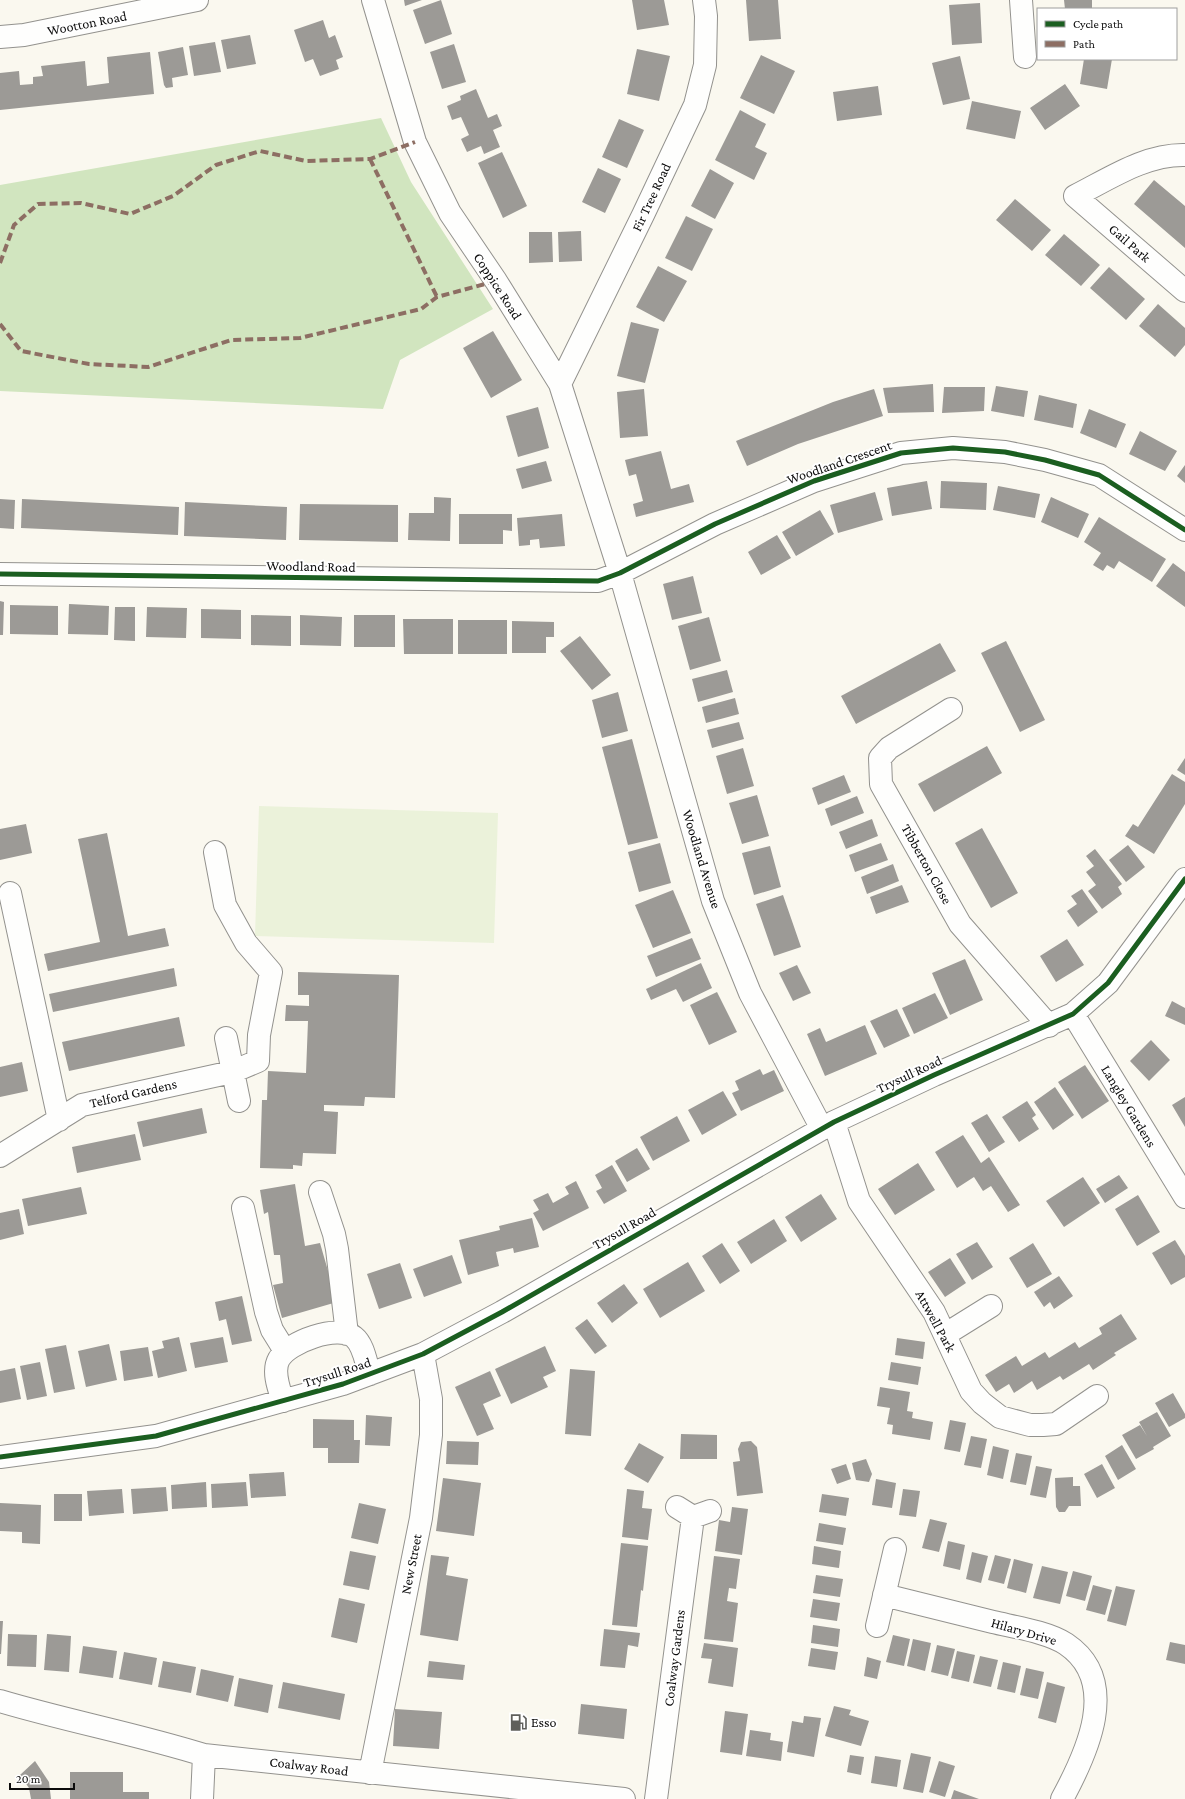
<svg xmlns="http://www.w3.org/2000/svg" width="1185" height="1799" viewBox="0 0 1185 1799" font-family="'Crimson Pro',serif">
<rect width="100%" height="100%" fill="#faf8ef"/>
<path fill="#d1e5bf" d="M381 118 411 182 493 309 400 360 383 409 0 391V185Z"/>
<path fill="#ebf2da" d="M259 806 498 813 494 943 255 936Z"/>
<path fill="#9c9a96" d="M404 0H422L405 6Z
M441 0 452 34 425 44 413 10Z
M632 0H664L669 25 637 30Z
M746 0H778L781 39 749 41Z
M1064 0H1092V9H1065Z
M980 3 982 43 952 45 949 5Z
M323 20 329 38 335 35 343 57 336 60 339 69 320 76 313 59 305 62 294 30Z
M250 35 256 64 227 69 221 40Z
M215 42 221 72 194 76 189 46Z
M454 44 466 82 442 89 430 52Z
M183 47 188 75 172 78 173 87 166 88 164 85 158 52Z
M637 49 670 56 659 101 627 94Z
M150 52 154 94 0 110V73L19 71 20 85 33 84V77L43 76 41 66 85 61 87 86 109 83 107 57Z
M761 55 795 71 774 114 740 98Z
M960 56 970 99 943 105 932 63Z
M1084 59H1112L1107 89 1080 84Z
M1065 84 1080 106 1045 130 1030 108Z
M878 86 882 115 837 121 833 92Z
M476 89 488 118 497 114 502 126 493 130 500 147 484 154 481 146 467 152 461 139 469 135 461 117 452 120 447 106 461 100 460 96Z
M972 101 1021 111 1015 139 966 129Z
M740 110 766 124 755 147 767 153 754 180 715 160Z
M619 119 644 130 627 168 602 157Z
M502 152 527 206 503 218 478 163Z
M598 168 621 179 605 213 582 202Z
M710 169 734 183 715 219 691 206Z
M1154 180 1185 206V248L1134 204Z
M1015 199 1051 230 1032 251 996 220Z
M686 216 713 229 692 271 665 258Z
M581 231 582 261 559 262 558 232Z
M529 232H552L553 262 529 263Z
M1064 234 1100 265 1081 286 1045 255Z
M658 266 687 281 664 322 636 307Z
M1109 267 1145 299 1126 320 1090 288Z
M1158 304 1185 328V345L1175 357 1139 326Z
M631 322 659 329 645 383 617 376Z
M493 331 522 380 491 398 463 348Z
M933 384 934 412 888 413 883 388Z
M996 386 1028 391 1024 417 991 411Z
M944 387H985L984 411 942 413Z
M644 389 648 436 620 438 617 392Z
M874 389 883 416 798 444 747 466 736 441 833 402Z
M1039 395 1077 404 1073 428 1034 420Z
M538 407 549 448 518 457 506 416Z
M1089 409 1126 424 1116 448 1080 433Z
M1140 431 1177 451 1165 471 1129 454Z
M661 451 671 489 689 484 694 502 636 517 633 504 643 501 636 474 629 476 625 460Z
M546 461 552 481 522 489 516 469Z
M1185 465V483L1177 476Z
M927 481 932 509 892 516 887 488Z
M941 481 987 483 986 510 940 508Z
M998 486 1040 494 1035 518 993 510Z
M875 492 883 520 838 533 830 505Z
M434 497 451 498 450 541 408 540 409 513H434Z
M1051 497 1089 514 1078 538 1041 522Z
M0 499 15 500 14 529 0 528Z
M22 499 179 507 178 535 21 528Z
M185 502 287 507 286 540 184 536Z
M300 504 398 505V542L299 540Z
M820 510 834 534 796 556 782 532Z
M459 514H512V531L503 530V544H459Z
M562 514 565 546 540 548 539 539 530 540V545L519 546 517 518Z
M1099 517 1166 559 1152 582 1119 561 1114 569 1107 565 1103 571 1093 565 1101 553 1084 542Z
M777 535 791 558 761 575 748 552Z
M1173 563 1185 572V607L1156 586Z
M693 576 702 613 672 620 663 584Z
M0 601 4 602 3 635H0Z
M69 604 109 606 108 635 68 634Z
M10 605 58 606V635L10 634Z
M115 607H135V641L114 640Z
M147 607 187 608 186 638 146 637Z
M201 609 241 610V639L201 638Z
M251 615 291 616V646L251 645Z
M300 615 342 617 341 646 300 645Z
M354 615H395V647H354Z
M709 617 721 661 690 670 678 626Z
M403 619H453V654H404Z
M458 620H507V654H458Z
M512 621 554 622V637H546V653H512Z
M580 636 611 675 592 690 560 651Z
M1006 641 1045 720 1020 732 981 653Z
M940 643 956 671 856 724 841 696Z
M727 670 733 692 698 702 692 679Z
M618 692 628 731 602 738 592 700Z
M735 698 739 714 706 723 702 707Z
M739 722 744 739 712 748 707 730Z
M632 739 658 838 628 845 602 747Z
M987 746 1002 773 934 812 918 784Z
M743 748 754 786 727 794 716 756Z
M1185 758V775L1177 770Z
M1172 774 1185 782V804L1154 854 1125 836 1133 824 1138 827Z
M844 775 851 792 818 805 812 788Z
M757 795 769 836 742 844 729 803Z
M857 796 864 813 831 826 825 809Z
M872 819 878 836 846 849 839 832Z
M26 824 32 853 0 860V829Z
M982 828 1018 893 991 908 955 843Z
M107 833 128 936 165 928 169 946 48 971 44 954 100 942 78 839Z
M660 843 671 883 639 892 628 852Z
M881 843 888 860 855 872 849 855Z
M1128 845 1145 867 1126 882 1109 860Z
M770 846 781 887 754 895 742 853Z
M1095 849 1122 884 1118 887 1122 894 1102 909 1088 891 1096 885 1086 872 1094 866 1086 856Z
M893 864 899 881 867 894 861 877Z
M902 885 909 902 876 914 870 897Z
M1082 889 1098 912 1078 927 1067 911 1077 904 1071 896Z
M673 890 691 933 653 948 635 905Z
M783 895 801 947 774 956 756 904Z
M692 938 701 959 656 977 647 956Z
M1067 939 1084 965 1056 982 1040 956Z
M965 959 983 1000 950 1015 932 973Z
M701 963 712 988 683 1002 676 989 651 1000 646 989Z
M797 965 811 993 793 1001 779 973Z
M174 968 177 986 53 1012 49 994Z
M298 972 399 975 395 1098 365 1097 364 1106 324 1105V1111L338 1112 336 1154 303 1153 302 1166 293 1165V1169L260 1168 262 1100H267L268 1071 306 1073 308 1021H285L286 1005 309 1006V995H298Z
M717 992 737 1032 709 1045 690 1005Z
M935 993 948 1018 914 1034 902 1008Z
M1172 1001 1185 1008V1025L1165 1016Z
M897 1009 910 1036 884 1048 870 1021Z
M179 1017 185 1046 69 1071 62 1042Z
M865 1025 877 1054 825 1076 807 1034 820 1028 826 1042Z
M1151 1040 1170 1060 1149 1081 1130 1061Z
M22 1062 28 1091 0 1097V1067Z
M1085 1065 1109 1101 1082 1119 1058 1082Z
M760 1069 763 1075 774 1070 784 1091 741 1111 732 1093 739 1090 735 1081Z
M1055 1087 1074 1115 1053 1130 1034 1102Z
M723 1091 737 1115 702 1135 688 1110Z
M1185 1097V1127L1172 1105Z
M1027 1101 1036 1115 1032 1118 1039 1129 1019 1142 1002 1117Z
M202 1108 207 1133 143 1147 137 1122Z
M987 1114 1005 1142 989 1152 971 1123Z
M677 1116 690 1141 653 1161 640 1137Z
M135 1134 141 1160 77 1173 72 1147Z
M963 1135 981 1163 989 1157 1020 1205 1008 1212 991 1186 983 1191 974 1177 957 1188 935 1152Z
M637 1148 650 1169 627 1182 615 1161Z
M918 1163 935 1190 895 1215 878 1189Z
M612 1165 627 1191 604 1204 596 1191 602 1188 595 1175Z
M1119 1175 1128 1188 1105 1203 1096 1189Z
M1083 1177 1100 1203 1064 1227 1046 1201Z
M576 1181 589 1208 543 1231 533 1213 539 1210 533 1200 548 1193 553 1203 569 1194 565 1187Z
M295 1184 305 1246 320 1243 337 1302 282 1318 273 1285 283 1283 280 1255H274L268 1212 264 1214 260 1190Z
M81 1187 87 1214 28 1226 22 1199Z
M821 1194 837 1219 801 1242 785 1217Z
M1138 1195 1160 1232 1137 1246 1115 1209Z
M19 1209 24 1234 0 1240V1213Z
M532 1218 539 1247 514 1253 513 1248 496 1252 499 1266 468 1275 459 1240 500 1230 499 1226Z
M774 1219 787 1241 751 1264 737 1242Z
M1175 1240 1185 1256V1277L1171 1285 1152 1253Z
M977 1242 993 1267 972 1280 956 1254Z
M722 1243 740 1271 720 1284 702 1256Z
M1033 1243 1052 1274 1027 1288 1009 1258Z
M452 1255 462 1283 424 1297 413 1269Z
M950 1258 966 1283 945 1297 928 1272Z
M688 1262 705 1291 660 1318 643 1289Z
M400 1263 412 1298 379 1309 367 1274Z
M1059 1276 1073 1296 1054 1309 1050 1302 1044 1307 1034 1292Z
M624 1284 638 1303 612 1323 597 1303Z
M242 1296 252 1341 232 1345 226 1319 219 1321 215 1302Z
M1121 1314 1137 1339 1114 1353 1116 1355 1093 1370 1089 1364 1063 1380 1060 1376 1037 1390 1032 1381 1014 1393 1009 1384 996 1392 985 1375 1016 1356 1022 1366 1045 1352 1049 1358 1075 1342 1079 1348 1102 1334 1099 1328Z
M587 1319 607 1346 595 1354 575 1328Z
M179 1337 187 1371 158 1378 152 1351 164 1348 162 1341Z
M223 1337 228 1362 195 1368 190 1343Z
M897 1338 925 1342 923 1359 895 1355Z
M109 1344 117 1380 86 1387 78 1351Z
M66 1345 75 1389 54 1393 45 1349Z
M545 1346 556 1371 543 1377 548 1387 511 1404 495 1369Z
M148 1347 153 1376 124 1381 120 1351Z
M40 1362 47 1396 27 1400 20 1366Z
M891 1362 921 1367 918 1385 888 1380Z
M15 1368 21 1399 0 1403V1371Z
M570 1369 595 1371 591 1436 565 1434Z
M490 1371 501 1396 483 1404 494 1429 477 1436 455 1387Z
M880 1387 910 1392 907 1411 913 1412 912 1418 933 1422 930 1440 892 1434 893 1425 887 1424 890 1408 877 1406Z
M1173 1393 1185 1414V1418L1169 1427 1155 1403Z
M1157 1412 1171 1436 1153 1447 1154 1449 1136 1459 1122 1435 1140 1425 1147 1436 1139 1422Z
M366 1415 392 1417 390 1446 365 1445Z
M313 1419 354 1420V1440H360L359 1463H328V1448H313Z
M950 1420 966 1423 960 1452 944 1449Z
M681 1434 717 1435V1459H680Z
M971 1436 987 1439 981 1468 964 1465Z
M447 1441 479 1442 478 1465 446 1464Z
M751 1441 757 1447 763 1493 737 1496 733 1462 740 1461 738 1449 741 1442Z
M639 1443 664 1457 648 1483 624 1469Z
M1122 1445 1136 1469 1118 1480 1105 1456Z
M993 1446 1009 1450 1003 1479 987 1475Z
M1016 1453 1032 1456 1026 1485 1010 1482Z
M866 1459 872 1474 869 1482 856 1480 852 1463Z
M846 1464 851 1479 837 1484 831 1469Z
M1102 1464 1115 1488 1097 1498 1084 1474Z
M1036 1466 1052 1469 1046 1498 1030 1495Z
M284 1472 286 1496 251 1498 249 1474Z
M1073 1477V1486H1080L1081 1506H1069L1065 1512H1059L1056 1507 1055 1478Z
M443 1478 481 1483 474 1536 436 1531Z
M876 1479 896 1483 892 1508 872 1505Z
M206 1482 207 1507 172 1509 171 1485Z
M246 1482 248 1506 212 1508 211 1484Z
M166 1487 168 1511 133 1514 131 1489Z
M122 1489 124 1513 89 1516 87 1491Z
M627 1489 644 1491 642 1508 652 1509 648 1540 622 1537Z
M903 1489 920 1491 916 1517 899 1515Z
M54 1494H82V1521H54Z
M822 1494 849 1498 846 1516 819 1512Z
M0 1503 41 1505 40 1544 22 1543V1532L0 1531Z
M359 1503 386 1509 378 1544 351 1538Z
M732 1507 748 1509 742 1555 715 1551 719 1520 730 1522Z
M930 1519 947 1523 939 1552 922 1548Z
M819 1523 846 1528 843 1545 816 1541Z
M948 1541 965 1545 960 1570 943 1566Z
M621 1543 648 1546 643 1591 641 1590 637 1627 612 1625Z
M814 1546 841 1551 839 1568 812 1564Z
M350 1551 376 1556 369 1590 343 1585Z
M972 1552 988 1556 981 1583 966 1579Z
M431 1555 449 1557 446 1575 468 1579 458 1641 420 1635Z
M995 1555 1011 1559 1004 1584 988 1580Z
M714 1556 740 1559 736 1589 729 1588 727 1601 738 1603 733 1642 704 1639Z
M1014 1559 1033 1564 1026 1593 1007 1588Z
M1042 1566 1068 1572 1060 1604 1033 1598Z
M1073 1571 1092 1576 1085 1601 1066 1596Z
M816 1575 843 1579 840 1597 813 1593Z
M1093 1585 1112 1590 1105 1615 1086 1610Z
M1116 1586 1135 1590 1126 1626 1107 1621Z
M339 1598 365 1604 357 1643 331 1637Z
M813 1599 840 1603 837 1621 810 1617Z
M0 1621H3L1 1654H0Z
M813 1625 840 1629 838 1647 811 1643Z
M604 1629 640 1633 638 1647 628 1645 625 1668 600 1666Z
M8 1634 37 1635 36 1667 7 1666Z
M47 1634 71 1636 69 1672 44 1670Z
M893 1635 910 1639 904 1666 886 1662Z
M913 1639 931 1643 925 1671 907 1666Z
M1170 1642 1185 1645V1664L1166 1660Z
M704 1643 738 1648 733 1687 708 1683 712 1659 701 1658Z
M937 1645 955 1649 948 1676 931 1672Z
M83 1646 117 1651 113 1678 79 1673Z
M811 1648 838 1652 835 1670 808 1666Z
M957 1651 975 1655 969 1682 951 1678Z
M124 1652 157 1658 152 1685 119 1679Z
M980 1656 998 1660 991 1687 973 1683Z
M867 1657 881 1661 877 1679 864 1676Z
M163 1661 196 1667 191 1693 158 1687Z
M429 1661 465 1665 463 1680 427 1677Z
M1003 1662 1021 1666 1015 1693 997 1689Z
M1026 1668 1044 1672 1038 1699 1020 1695Z
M201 1669 234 1676 228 1702 196 1695Z
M239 1678 273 1685 268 1713 234 1706Z
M283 1682 345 1694 340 1720 278 1708Z
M1047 1682 1065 1687 1056 1723 1038 1718Z
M581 1704 627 1709 624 1739 578 1734Z
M834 1706 851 1710 849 1715 869 1721 861 1746 825 1736Z
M395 1709 442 1712 439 1749 393 1746Z
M725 1711 748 1714 742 1755 720 1752Z
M804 1716 821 1718 814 1757 787 1752 792 1721 803 1723Z
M750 1730 771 1733 770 1740 783 1742 781 1761 746 1756Z
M911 1753 931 1757 923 1793 903 1789Z
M850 1755 864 1757 861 1775 847 1772Z
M875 1756 901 1760 897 1787 871 1783Z
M35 1761 49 1782 51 1799H31L29 1788 20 1775Z
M939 1761 955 1766 945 1797 929 1792Z
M70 1772H123V1792H149V1799H70Z
M954 1790 979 1799H951Z"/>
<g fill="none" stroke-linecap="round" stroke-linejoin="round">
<defs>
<path id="minor" d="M373 0 415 142 450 213 496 281 560 384 620 573 713 901 750 993 822 1129
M1021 0 1025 57
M0 37 24 35 197 0
M1185 155C1145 154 1109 179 1075 196L1185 291
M560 384 643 215 695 105 705 65 706 16 704 0
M0 574 598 581 620 573 715 524 814 481 901 453 953 448 1005 452 1045 460 1099 475 1185 530
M951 709 889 748 880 758 881 784 960 924 1049 1026
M10 893 59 1120
M1073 1014 1185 1197
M226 1038 239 1101
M834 1122 859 1201 934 1312 971 1391 982 1403 1000 1417 1030 1425H1043L1056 1424 1097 1396
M0 1156 82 1105 232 1072 258 1061 259 1035 271 972 246 943 225 905 215 852
M320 1192 334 1234 337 1249 347 1334
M243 1208 266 1312 272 1330 285 1351
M946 1334 991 1306
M283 1401C279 1389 272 1371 279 1359 288 1342 338 1324 354 1337 364 1345 366 1364 370 1374
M0 1457 156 1436 343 1384 423 1354 502 1312 834 1122 934 1075 1073 1014 1108 983 1185 879
M677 1507 693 1517 710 1511
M884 1595C921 1604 957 1613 993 1622 1014 1627 1048 1632 1066 1644 1121 1681 1087 1753 1062 1799
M877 1626 895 1549
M0 1701C67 1721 137 1734 204 1755L624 1799
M370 1773 421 1518 431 1435V1399L423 1354
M202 1799 204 1755
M656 1799 693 1517"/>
</defs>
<use href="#minor" stroke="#93928e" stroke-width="24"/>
<use href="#minor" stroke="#fefefd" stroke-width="22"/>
<path stroke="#8d6e63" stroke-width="4" stroke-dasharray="8 4" stroke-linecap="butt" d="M370 159 437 297
M0 263 14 225 38 204 81 203 130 214 173 196 216 165 260 151 306 161 370 159 415 142
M0 324 21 351 89 364 148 367 231 340 300 338 421 309 437 297 496 281"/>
<defs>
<path id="cycleway" d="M0 574 598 581 620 573 715 524 814 481 901 453 953 448 1005 452 1045 460 1099 475 1185 530
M0 1457 156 1436 343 1384 423 1354 502 1312 834 1122 934 1075 1073 1014 1108 983 1185 879"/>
</defs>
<use href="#cycleway" stroke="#fff" stroke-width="8"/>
<use href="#cycleway" stroke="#1b5e20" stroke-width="5"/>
</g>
<defs>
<symbol id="fuel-bare" viewBox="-9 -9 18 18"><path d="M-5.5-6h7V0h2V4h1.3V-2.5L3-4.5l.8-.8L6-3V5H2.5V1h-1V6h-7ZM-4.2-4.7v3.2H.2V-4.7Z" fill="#5f5f5b" stroke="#fff" stroke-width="2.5" paint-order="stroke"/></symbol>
</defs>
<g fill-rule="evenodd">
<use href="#fuel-bare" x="506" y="1710" width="25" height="25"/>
</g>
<g text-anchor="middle" stroke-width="4" stroke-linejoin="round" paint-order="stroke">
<g font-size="14" fill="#0c0c0c" stroke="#fff">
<text transform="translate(87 23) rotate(-11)" y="5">Wootton Road</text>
<text transform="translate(651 197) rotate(-65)" y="5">Fir Tree Road</text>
<text transform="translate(1130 243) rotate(41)" y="5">Gail Park</text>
<text transform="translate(498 286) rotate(57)" y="5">Coppice Road</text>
<text transform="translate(839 462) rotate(-19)" y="5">Woodland Crescent</text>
<text transform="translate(311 566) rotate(1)" y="5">Woodland Road</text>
<text transform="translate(702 859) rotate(73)" y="5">Woodland Avenue</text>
<text transform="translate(927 864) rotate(61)" y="5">Tibberton Close</text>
<text transform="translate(909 1074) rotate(-25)" y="5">Trysull Road</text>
<text transform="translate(133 1093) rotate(-13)" y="5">Telford Gardens</text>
<text transform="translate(1129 1106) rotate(59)" y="5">Langley Gardens</text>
<text transform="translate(624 1228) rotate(-30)" y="5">Trysull Road</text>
<text transform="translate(936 1321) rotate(61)" y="5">Attwell Park</text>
<text transform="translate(337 1372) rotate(-18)" y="5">Trysull Road</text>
<text transform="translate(411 1564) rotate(-79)" y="5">New Street</text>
<text transform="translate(1024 1631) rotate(16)" y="5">Hilary Drive</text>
<text transform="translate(674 1658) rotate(-83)" y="5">Coalway Gardens</text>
<text transform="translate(309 1766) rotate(7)" y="5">Coalway Road</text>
</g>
<g font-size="14" fill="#0c0c0c" stroke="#fff" text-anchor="start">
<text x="531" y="1727">Esso</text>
</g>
</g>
<rect x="1037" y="8" width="140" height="52" fill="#ffffff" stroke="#9e9e9e"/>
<rect x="1045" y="21" width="20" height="6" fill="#1b5e20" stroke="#9e9e9e"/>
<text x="1073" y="28" font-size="12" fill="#0c0c0c">Cycle path</text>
<rect x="1045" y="41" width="20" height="6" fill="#8d6e63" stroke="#9e9e9e"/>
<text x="1073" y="48" font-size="12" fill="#0c0c0c">Path</text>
<path d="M10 1783v6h64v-6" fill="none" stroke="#0c0c0c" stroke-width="2"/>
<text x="16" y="1783" font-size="12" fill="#0c0c0c" stroke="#ffffff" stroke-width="3" paint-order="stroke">20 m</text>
</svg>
